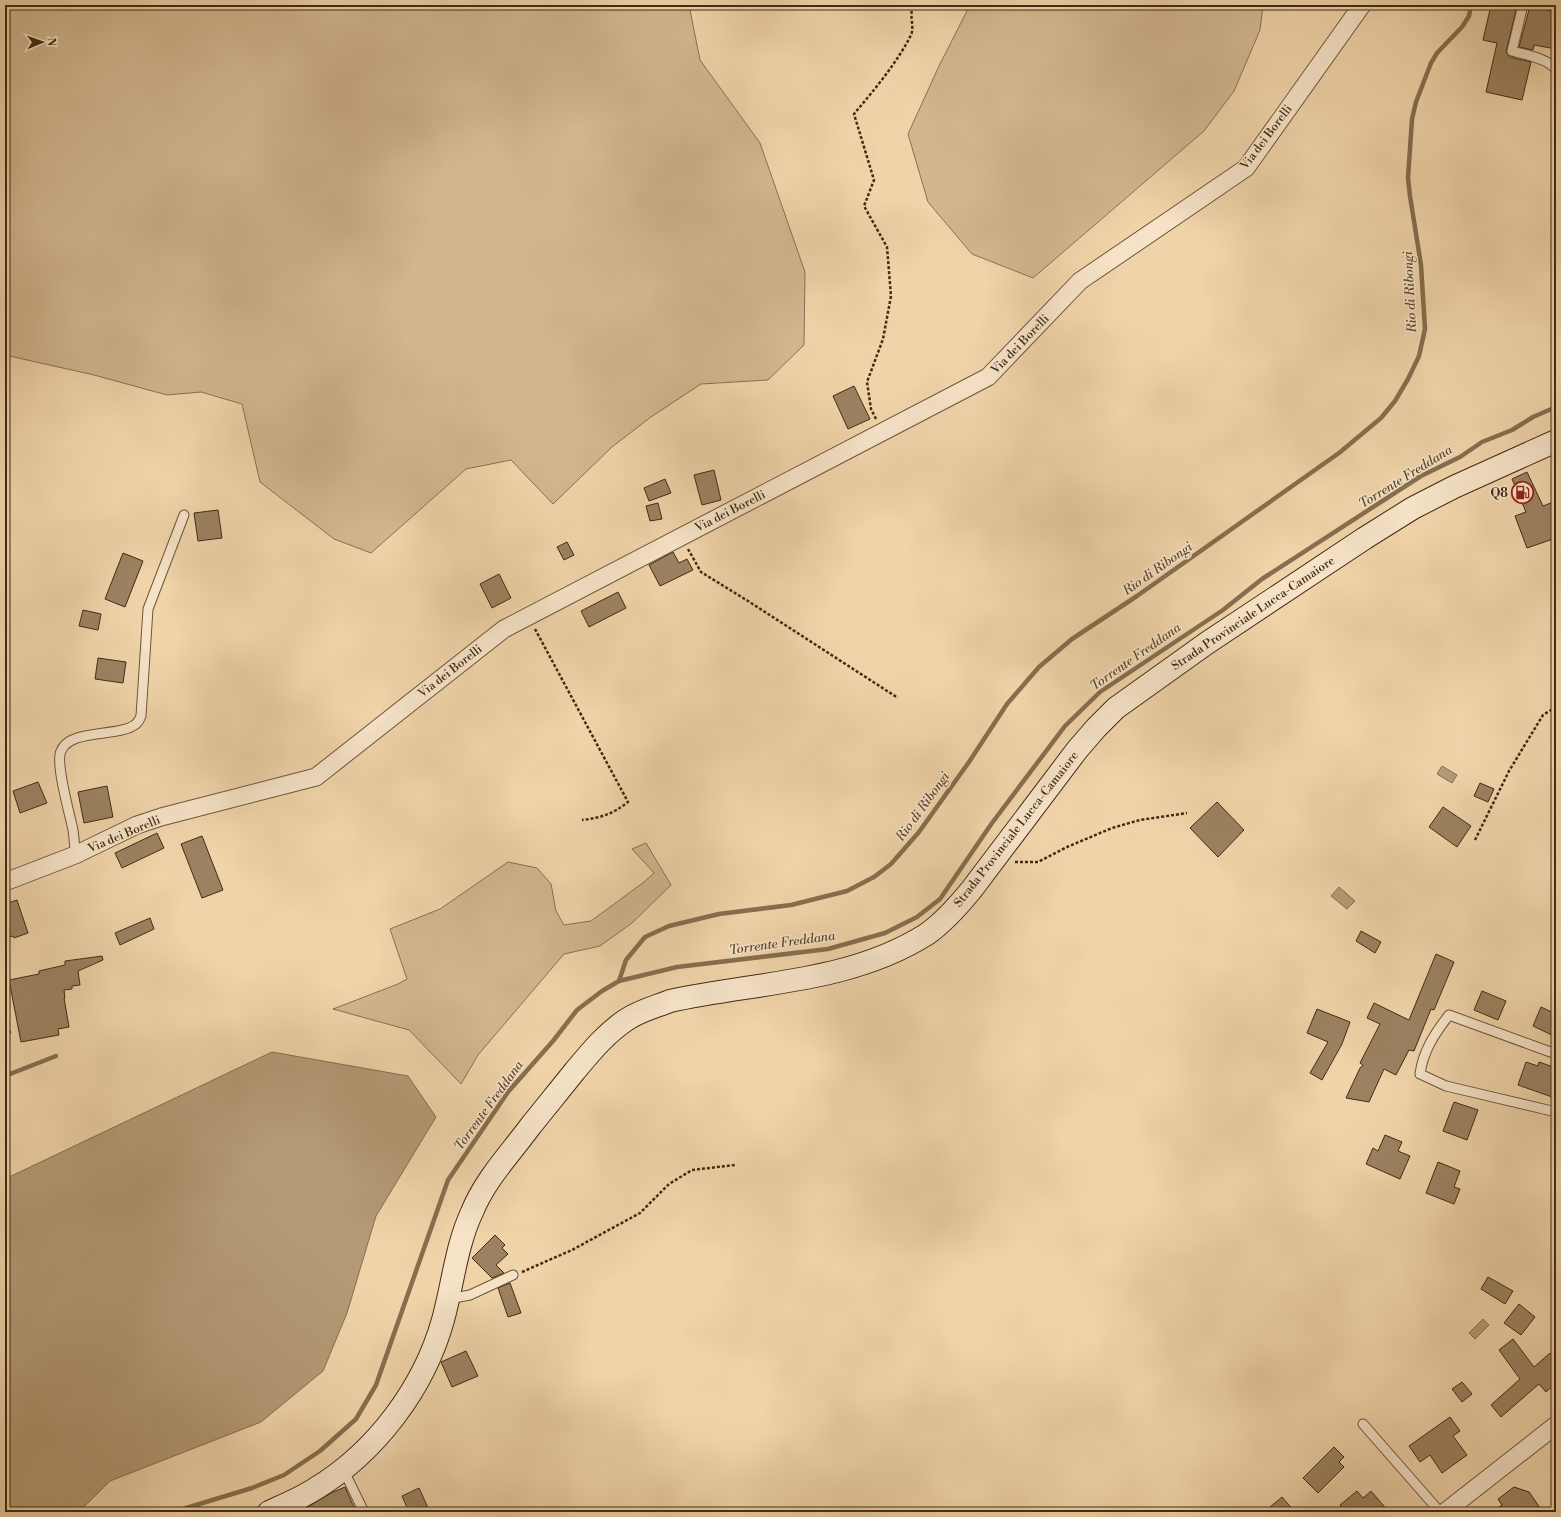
<svg xmlns="http://www.w3.org/2000/svg" width="1561" height="1517" viewBox="0 0 1561 1517" font-family="'Libre Bodoni',serif">
<rect width="100%" height="100%" fill="#f0d3a9"/>
<filter id="stains"><feTurbulence type="fractalNoise" baseFrequency=".005" numOctaves="4"/><feColorMatrix values="0 0 0 0 .2 0 0 0 0 .09 0 0 0 0 .02 0 0 0 .5 -.17"/></filter>
<radialGradient id="worn" r=".72"><stop offset=".6" stop-color="#630" stop-opacity="0"/><stop offset="1" stop-color="#630" stop-opacity=".3"/></radialGradient>
<path fill="#d2b690" stroke="#8a7052" d="M5 5H689L700 60 760 143 805 272 804 345 768 380 701 384 651 417 612 447 553 504 511 460 466 469 371 553 334 539 260 482 242 404 201 392 167 395 94 375 5 355Z
M970 5H1263L1260 30 1234 91 1204 131 1033 278 972 254 928 202 908 134 939 66Z
M646 843 671 885 632 923 600 946 564 954 478 1055 461 1084 409 1030 333 1009 398 984 407 979 390 929 440 909 508 862 537 868 551 884 556 911 564 925 591 921 644 882 654 873 632 849Z"/>
<path fill="#b49a76" stroke="#866e4e" d="M1442 766 1457 775 1452 783 1437 774Z
M1339 887 1355 901 1347 909 1331 896Z
M272 1052 408 1076 436 1117 376 1216 347 1313 323 1371 261 1422 110 1481 79 1512H5V1179Z
M1483 1319 1489 1325 1475 1339 1469 1333Z"/>
<g fill="none" stroke-linecap="round" stroke-linejoin="round">
<path stroke="#866e4e" stroke-width="4.5" d="M619 981 626 960 645 937 669 926 719 914 791 905 847 891 874 877 891 864 919 832 969 762 1007 704 1039 667 1072 639 1137 596 1339 453 1381 418 1395 401 1408 379 1419 356 1425 329 1421 265 1410 196 1408 178 1412 119 1416 102 1431 63 1437 53 1462 27 1469 16 1471 5
M5 1076 56 1056
M173 1512 252 1488 284 1475 320 1451 356 1419 376 1385 448 1180 508 1092 553 1041 577 1010 602 991 619 981 677 967 828 949 885 933 917 917 940 899 992 823 1065 726 1100 692 1223 610 1262 579 1421 476 1460 457 1482 442 1512 430 1533 417 1556 407"/>
</g>
<path fill="#9c8261" stroke="#412b13" d="M1491 5 1516 10 1506 52 1510 57 1531 62 1522 100 1486 92 1497 43 1483 40Z
M1530 6 1556 12V49L1534 45 1533 50 1519 47Z
M854 386 870 419 848 429 833 396Z
M714 470 721 500 702 505 694 475Z
M1527 472 1543 506 1556 501V538L1527 548 1515 516 1526 512 1512 479Z
M665 479 671 493 649 501 644 488Z
M658 503 662 519 650 521 646 506Z
M218 510 222 538 198 541 194 513Z
M567 542 574 555 564 560 557 547Z
M673 552 679 563 687 559 693 570 660 586 649 565Z
M123 553 143 561 125 607 105 599Z
M499 574 511 598 492 608 480 584Z
M618 592 626 608 589 627 581 611Z
M83 610 101 614 98 630 79 626Z
M98 658 126 662 123 683 95 679Z
M38 782 47 803 20 813 13 791Z
M1480 783 1494 789 1488 802 1474 796Z
M107 786 113 817 84 823 78 792Z
M1217 802 1244 830 1218 857 1190 828Z
M1443 807 1471 826 1457 847 1429 827Z
M157 833 164 848 122 868 115 853Z
M202 836 223 890 202 898 181 844Z
M17 900 28 933 14 938 13 936 5 938V904Z
M150 918 154 929 120 945 115 933Z
M1361 931 1381 942 1375 953 1356 941Z
M1436 954 1454 962 1434 1010 1431 1009 1414 1051 1409 1050 1396 1075 1384 1069 1369 1102 1346 1098 1360 1068 1363 1065 1360 1063 1380 1024 1367 1018 1374 1003 1409 1020Z
M102 956 103 960 78 971 80 985 72 986V989L64 990 65 998H64L69 1027 58 1029 59 1035 21 1042 9 980 39 974V971L65 965V961Z
M1482 991 1506 1001 1498 1020 1474 1010Z
M1541 1007 1556 1014V1037L1533 1026Z
M1317 1009 1350 1022 1342 1044 1322 1080 1310 1073 1328 1042 1307 1033Z
M1526 1062 1538 1066 1539 1062 1556 1068V1086L1552 1097 1518 1085Z
M1454 1102 1478 1110 1467 1140 1443 1131Z
M1385 1135 1402 1142 1398 1151 1410 1156 1400 1179 1366 1164 1373 1148 1378 1151Z
M1438 1162 1460 1171 1454 1187 1460 1189 1454 1204 1426 1193Z
M495 1235 505 1245 502 1248 508 1254 496 1265 504 1273 492 1278 472 1258Z
M1488 1277 1513 1291 1505 1304 1481 1289Z
M510 1283 521 1313 508 1317 498 1288Z
M1519 1304 1535 1317 1521 1335 1504 1323Z
M1513 1339 1534 1367 1550 1353 1556 1360V1383L1546 1392 1539 1384 1501 1417 1491 1405 1520 1379 1499 1350Z
M466 1351 478 1376 452 1387 441 1362Z
M1462 1382 1472 1394 1462 1402 1452 1389Z
M1450 1417 1460 1431 1453 1436 1467 1455 1442 1473 1430 1455 1420 1462 1409 1446Z
M1334 1447 1344 1457 1339 1462 1344 1467 1318 1493 1303 1478Z
M345 1487 356 1512H299L331 1493Z
M1514 1487 1529 1492 1543 1512H1492L1502 1505 1498 1499Z
M419 1488 430 1512H409L402 1496Z
M1357 1491 1363 1498 1371 1491 1389 1512H1346L1340 1505Z
M1282 1497 1295 1512H1264Z"/>
<g fill="none" stroke-linecap="round" stroke-linejoin="round">
<defs>
<path id="service" d="M1522 9 1512 51C1523 54 1552 59 1556 71
M75 855C75 847 74 838 73 830 70 815 55 763 61 751 70 728 118 738 136 724 138 722 140 719 141 716L148 609 184 515
M1556 1054 1449 1015C1435 1033 1423 1051 1420 1074L1446 1086 1556 1112
M449 1299 470 1295 513 1275
M1363 1424 1440 1512
M343 1469 364 1512"/>
<path id="minor" d="M5 882 75 855 137 825 161 817 316 777 504 629 988 377 1080 281 1246 168 1362 5
M1445 1512 1556 1425"/>
<path id="secondary" d="M269 1512C284 1505 301 1498 315 1489 376 1452 424 1388 443 1320 453 1284 456 1246 472 1212 485 1180 509 1155 529 1128 544 1109 559 1091 574 1072 590 1053 605 1034 626 1020 639 1011 655 1007 670 1001 756 982 850 983 927 934 944 922 959 905 972 889L1077 750 1096 728 1116 708 1207 643 1365 538 1413 508 1454 487 1556 441"/>
</defs>
<use href="#service" stroke="#6d5538" stroke-width="11"/>
<use href="#minor" stroke="#6d5538" stroke-width="19"/>
<use href="#secondary" stroke="#412b13" stroke-width="24"/>
<path stroke="#412b13" stroke-width="2.5" stroke-dasharray="3 2" stroke-linecap="butt" d="M876 419 871 409 867 382 883 339 891 296 887 247 864 206 874 180 854 114C874 90 897 63 911 35 915 26 908 14 914 5
M688 549 701 572 748 601 898 698
M535 629 628 802C613 814 600 818 582 820
M1475 840 1509 771 1543 715 1556 707
M1015 862H1038L1067 847 1112 828 1140 820 1187 813
M5 1033 11 1032
M522 1272 572 1250 640 1213 669 1184 692 1170 735 1165"/>
<use href="#service" stroke="#f5e2c7" stroke-width="9"/>
<use href="#minor" stroke="#f5e2c7" stroke-width="17"/>
<use href="#secondary" stroke="#f5e2c7" stroke-width="22"/>
</g>
<defs>
<symbol id="fuel-ring" viewBox="-11 -11 22 22"><circle r="9.5" fill="#f5e2c7" stroke="#8f2418" stroke-width="1.5"/><path d="M-5.5-6h7V0h2V4h1.3V-2.5L3-4.5l.8-.8L6-3V5H2.5V1h-1V6h-7ZM-4.2-4.7v3.2H.2V-4.7Z" fill="#8f2418"/></symbol>
</defs>
<g fill-rule="evenodd">
<use href="#fuel-ring" x="1510" y="480" width="25" height="25"/>
</g>
<g text-anchor="middle" stroke-width="3" stroke-linejoin="round" paint-order="stroke">
<g font-size="12" fill="#412b13" stroke="#f5e2c7">
<text transform="translate(1266 137) rotate(-53)" y="4">Via dei Borelli</text>
<text transform="translate(1020 344) rotate(-46)" y="4">Via dei Borelli</text>
<text transform="translate(730 511) rotate(-27)" y="4">Via dei Borelli</text>
<text transform="translate(1253 613) rotate(-34)" y="4">Strada Provinciale Lucca-Camaiore</text>
<text transform="translate(450 671) rotate(-38)" y="4">Via dei Borelli</text>
<text transform="translate(1016 829) rotate(-52)" y="4">Strada Provinciale Lucca-Camaiore</text>
<text transform="translate(124 834) rotate(-23)" y="4">Via dei Borelli</text>
</g>
<g font-size="12" font-weight="bold" fill="#412b13" stroke="#f5e2c7" text-anchor="end">
<text x="1508" y="497">Q8</text>
</g>
<g font-size="13" font-style="italic" fill="#5e472c" stroke="#f5e2c7">
<text transform="translate(1409 292) rotate(-93)" y="5">Rio di Ribongi</text>
<text transform="translate(1405 476) rotate(-32)" y="5">Torrente Freddana</text>
<text transform="translate(1157 568) rotate(-35)" y="5">Rio di Ribongi</text>
<text transform="translate(1135 656) rotate(-35)" y="5">Torrente Freddana</text>
<text transform="translate(922 806) rotate(-54)" y="5">Rio di Ribongi</text>
<text transform="translate(782 942) rotate(-8)" y="5">Torrente Freddana</text>
<text transform="translate(488 1105) rotate(-54)" y="5">Torrente Freddana</text>
</g>
</g>
<rect width="1561" height="1517" fill="none" stroke="#f0d3a9" stroke-width="20"/>
<rect x="6" y="6" width="1549" height="1505" fill="none" stroke="#412b13" stroke-width="2"/>
<rect x="10" y="10" width="1541" height="1497" fill="none" stroke="#412b13"/>
<g transform="translate(42 42) rotate(88)" stroke="#f5e2c7" stroke-width="3" paint-order="stroke">
<path d="M0-3L7 15L0 10L-7 15Z" fill="#412b13"/>
<text y="-6" font-size="11" font-weight="bold" text-anchor="middle" fill="#412b13">N</text>
</g>
<rect width="100%" height="100%" filter="url(#stains)"/>
<rect width="100%" height="100%" fill="url(#worn)"/>
</svg>
